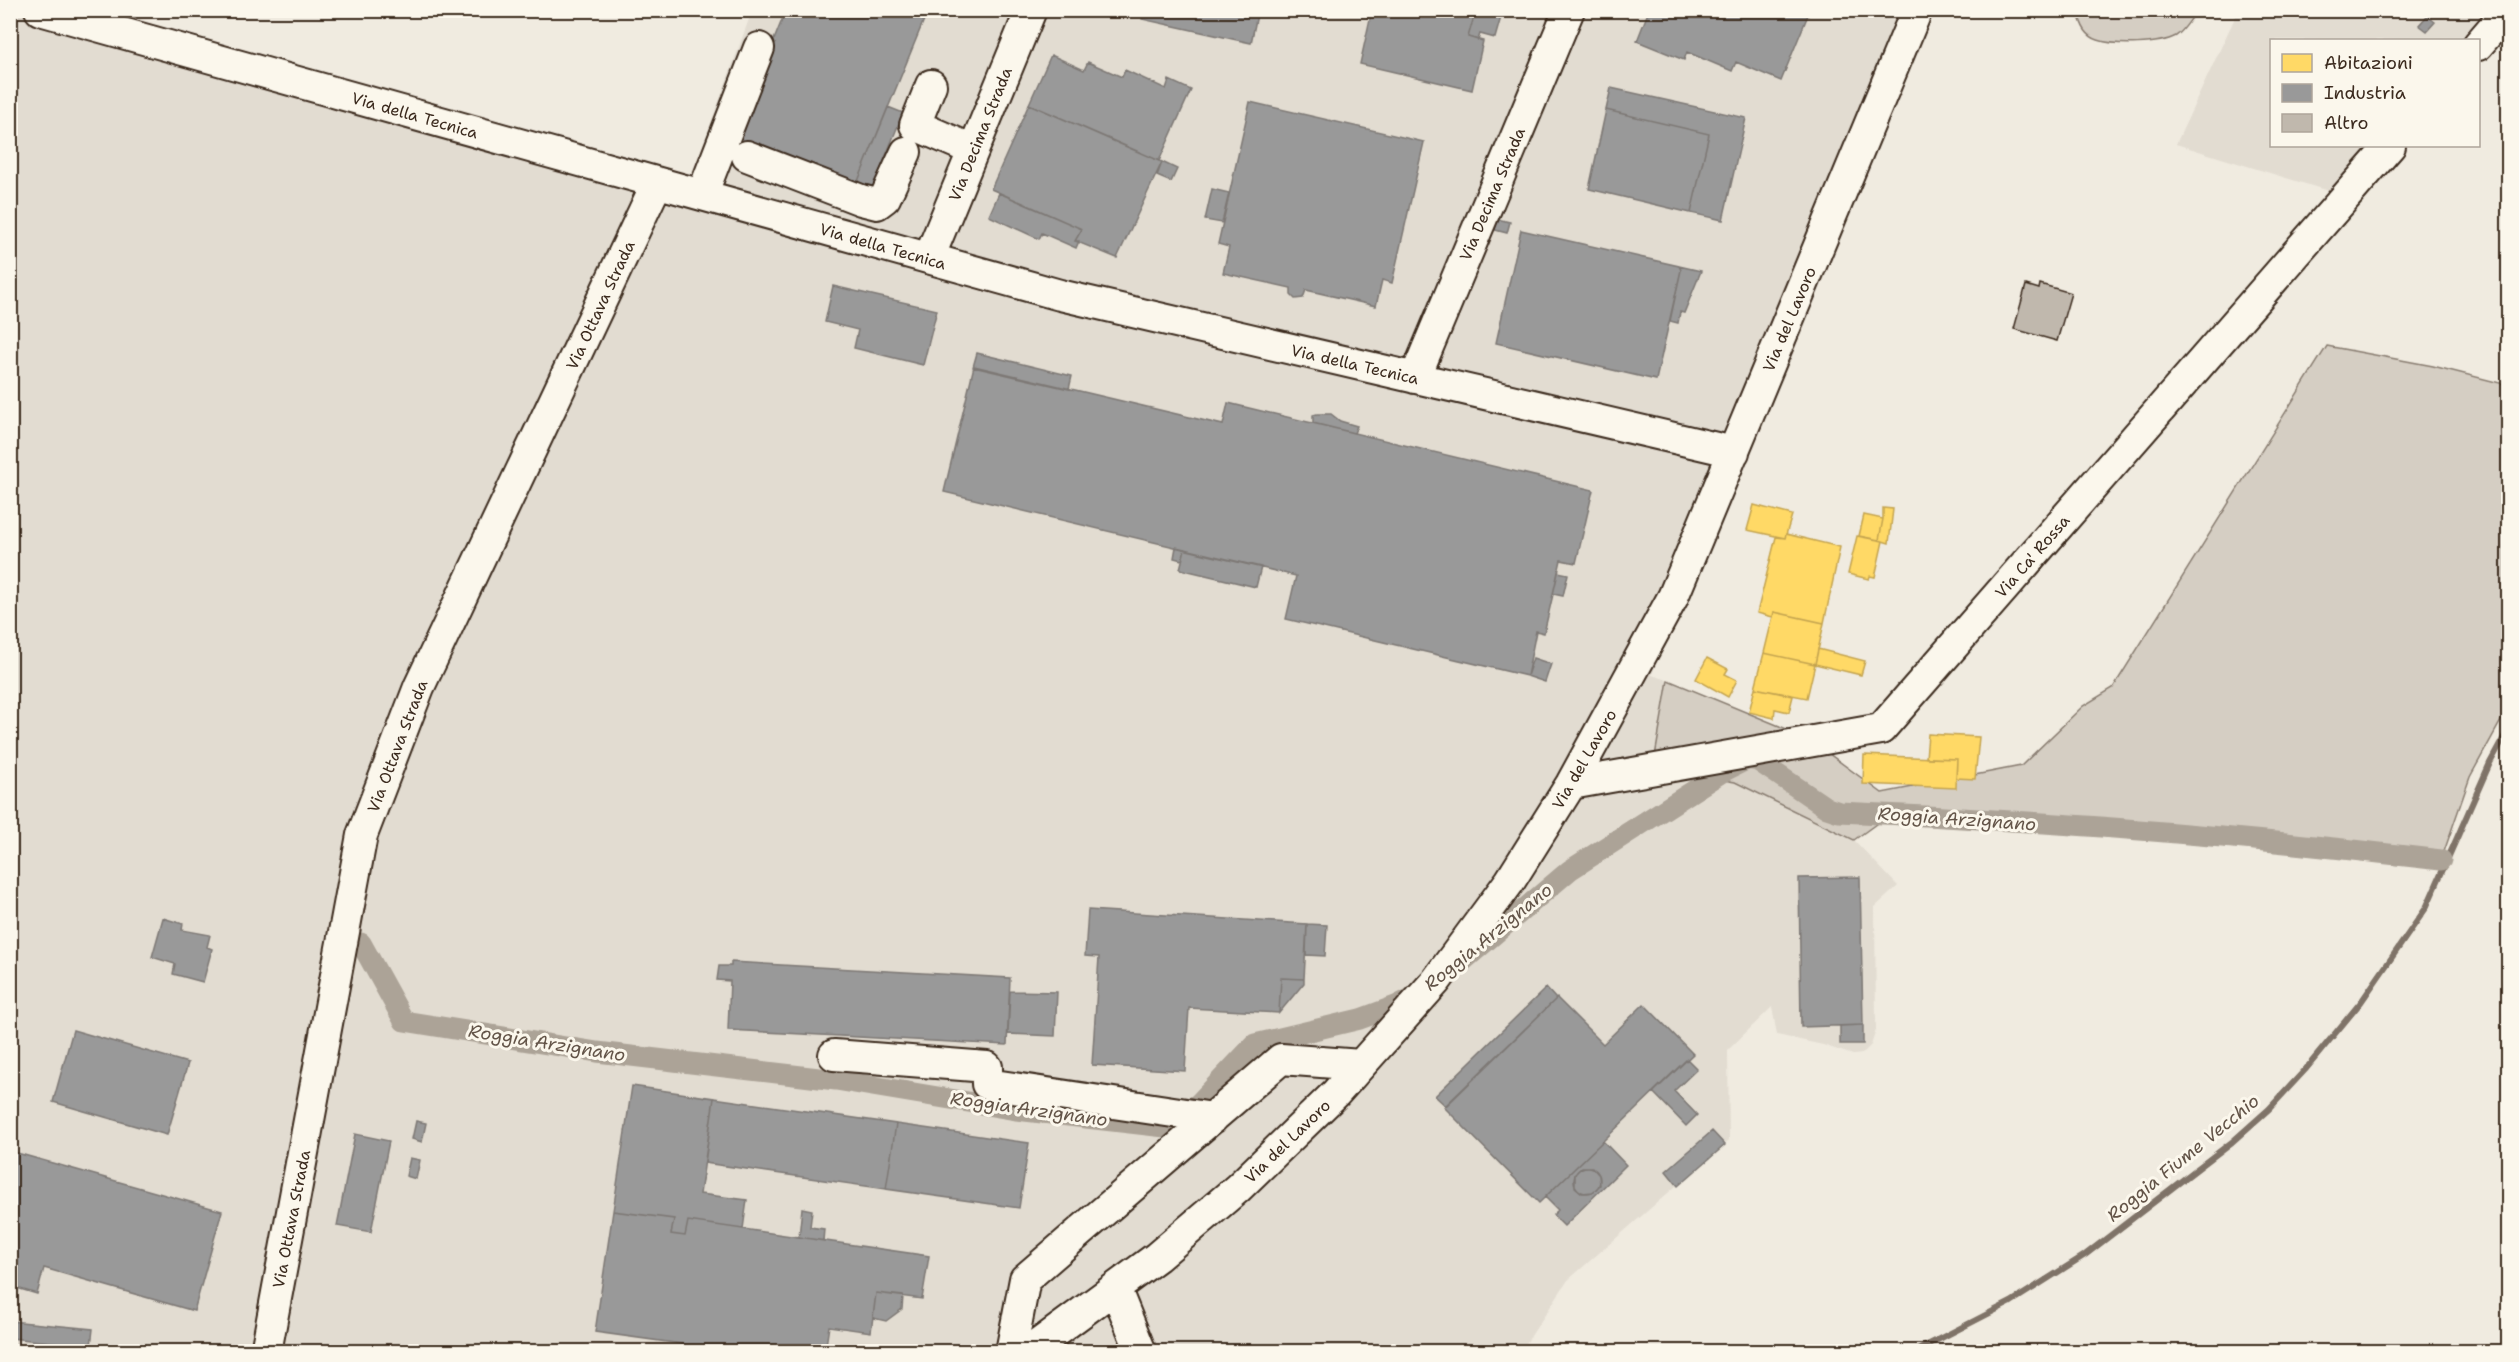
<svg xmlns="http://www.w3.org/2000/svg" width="2519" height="1362" viewBox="0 0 2519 1362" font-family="'Shantell Sans',sans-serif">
<rect width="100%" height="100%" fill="#f0ebe0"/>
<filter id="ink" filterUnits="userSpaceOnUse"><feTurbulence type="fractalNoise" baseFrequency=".0167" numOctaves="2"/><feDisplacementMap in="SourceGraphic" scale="12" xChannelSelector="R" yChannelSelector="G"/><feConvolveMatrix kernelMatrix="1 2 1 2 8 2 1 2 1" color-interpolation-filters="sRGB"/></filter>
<g filter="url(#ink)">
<path fill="#e2dcd1" d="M10 11H77L687 189 752 11H1922L1689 567 1652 675 1668 680 1653 768 1735 782 1854 840 1898 886 1875 907 1876 1030 1871 1045 1862 1054 1853 1055 1823 1045 1777 1035 1772 1007 1728 1050 1729 1140 1568 1280 1521 1351H11Z
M2238 11H2508L2478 40H2272V146H2388L2338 194 2176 144Z"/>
<path fill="#d5cec3" stroke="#887c70" stroke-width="1.5" d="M2078 11V10L2197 11C2191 18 2184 31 2176 36 2159 45 2116 46 2098 40 2085 36 2080 22 2078 11Z
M2327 346 2433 366 2508 385V708L2470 777 2438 869 2266 841 1883 819 1854 840 1735 782 1653 768 1668 680 1806 737 1882 793 2021 766 2083 706 2113 688Z"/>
<path fill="#ffd966" stroke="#c4a450" stroke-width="1.5" d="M1754 505 1792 515 1785 538 1747 530Z
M1883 508 1893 509 1889 543 1879 540 1883 519Z
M1864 515 1883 519 1879 540 1859 536Z
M1786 534 1840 547 1824 623 1774 612 1773 617 1757 613 1776 537 1785 538Z
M1857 536 1883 541 1875 577 1870 576 1869 579 1848 574Z
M1774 612 1824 623 1815 664 1764 653Z
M1818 649 1865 661 1861 675 1815 664Z
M1764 653 1815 664 1807 698 1755 688Z
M1707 658 1728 669 1725 674 1737 680 1728 697 1696 679Z
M1755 688 1793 696 1789 712 1775 709 1774 718 1749 712Z
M1928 734 1979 737 1975 779 1956 778 1957 759 1926 758Z
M1864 755 1957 759 1956 788 1863 784Z"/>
<path fill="#999" stroke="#7d7874" stroke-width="1.5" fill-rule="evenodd" d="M786 10H928L856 186 735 137Z
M1144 10H1258L1251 43 1142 19Z
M1372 10H1476L1468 37 1483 41 1472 90 1360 64Z
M1476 10H1503L1495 38 1480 34 1478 40 1468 37Z
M1649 10H1810L1781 81 1736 62 1732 71 1687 52 1684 60 1637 41Z
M2427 16 2435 22 2427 31 2419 25Z
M1051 55 1084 70 1088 62 1122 77 1125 70 1166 89 1169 80 1191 90 1159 161 1029 104Z
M1611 88 1746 118 1723 220 1691 213 1709 134 1606 110Z
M1250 102 1424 142 1392 283 1382 280 1376 306 1306 290 1303 298 1295 299 1291 295V288L1223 273 1229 247 1218 244Z
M1029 104 1162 162 1117 258 1075 241 1082 229 991 189Z
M888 107 903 113 871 193 856 186Z
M1606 110 1709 134 1691 213 1589 189Z
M1162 162 1177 169 1171 182 1157 176Z
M1212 189 1229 193 1222 223 1205 220Z
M999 193 1082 229 1075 241H1079L1076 248 1042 233 1039 239 989 216Z
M1497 219 1510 222 1507 233 1495 230Z
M1521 230 1679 266 1681 270 1656 380 1496 343Z
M1679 266 1701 271 1684 313 1680 312 1678 323 1670 321 1681 270Z
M833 286 937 310 923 365 854 348 858 330 825 322Z
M977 353 1072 376 1069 389 973 367Z
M974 366 1223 425 1228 403 1593 490 1576 563 1561 560 1544 633 1536 631 1527 676 1286 619 1296 576 944 492Z
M1317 414H1331L1340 421 1357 426 1354 433 1313 423V415Z
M1176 547 1185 549 1182 560 1174 558Z
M1185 549 1261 567 1256 587 1180 569Z
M1558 572 1568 574 1563 596 1553 594Z
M1533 658 1551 664 1545 682 1527 676Z
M1860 877 1863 1025 1801 1027 1799 878Z
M1088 910 1307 924 1304 979 1281 978 1279 1013 1189 1008 1185 1071 1092 1065 1099 957 1085 956Z
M163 918 183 924 182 930 210 935 207 947 212 949 203 982 173 974 175 964 152 957Z
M1307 924 1327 925 1325 956 1306 955Z
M731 962 1010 978 1007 1045 728 1030 730 981 717 980 719 966H731Z
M1281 978 1304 979V983L1279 1013Z
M1546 988 1556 999 1446 1106 1435 1096Z
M1010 991 1057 992 1055 1036 1008 1034Z
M1557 998 1603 1044 1644 1004 1693 1054 1539 1203 1444 1107Z
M1863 1025V1044H1840V1026Z
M73 1030 188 1063 167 1135 53 1102Z
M1687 1059 1697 1069 1674 1091 1697 1115 1686 1126 1653 1092Z
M632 1086 714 1098 700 1194 747 1200 743 1229 688 1221 685 1236 671 1234 674 1219 613 1211Z
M714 1098 896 1124 886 1189 705 1163Z
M416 1121 426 1123 422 1142 412 1139Z
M896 1124 1029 1143 1019 1208 886 1189Z
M1712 1131 1725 1145 1678 1186 1666 1171Z
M355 1134 389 1141 371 1232 337 1226Z
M1603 1141 1626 1165 1564 1226 1553 1215 1558 1210 1545 1197ZM1582 1167H1592L1599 1175 1600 1185 1593 1192 1582 1193 1575 1187V1174Z
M10 1151 222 1211 194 1311 44 1268 37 1294 10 1286Z
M410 1158 420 1160 416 1179 406 1176Z
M1574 1180a13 13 0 1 1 26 0a13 13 0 1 1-26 0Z
M802 1208 812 1210 810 1227 824 1229 823 1241 799 1237Z
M613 1211 674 1219 671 1234 685 1236 688 1221 929 1256 922 1299 876 1293 871 1332 829 1326 825 1352H696V1346L595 1332Z
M876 1293 903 1296 902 1309 886 1321 873 1318Z
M10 1321 93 1329 91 1346 10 1338Z"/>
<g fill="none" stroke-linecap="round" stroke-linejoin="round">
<path stroke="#7f7367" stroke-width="6" d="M1914 1352 2011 1302 2085 1255 2232 1142 2269 1109 2305 1070 2361 1002 2426 908 2490 763 2508 730"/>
<path stroke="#aca397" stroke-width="21" d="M361 943 404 1021 597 1052 836 1080 1016 1110 1165 1127 1199 1103 1255 1044 1360 1019 1398 1005 1418 995
M1462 962 1570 870 1724 771 1748 759 1758 761 1827 808 1839 812C2040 820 2241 836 2441 860"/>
</g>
<path fill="#c0b8ad" stroke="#3b2a1e" stroke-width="1.5" d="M2040 284 2071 293 2057 341 2014 329 2026 285 2039 289Z"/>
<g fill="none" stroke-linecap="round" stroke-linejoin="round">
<defs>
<path id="minor" d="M40 10 1060 295 1734 452
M2478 45 2508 10
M931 85 915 125 973 150
M747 156 861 200 877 204 885 198 906 152
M702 195 759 48
M929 258 1031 10
M1415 378 1569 10
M1571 784 1881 729 2390 146
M834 1055 987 1067V1084L1213 1118
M1116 1290 1141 1352
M266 1352 362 835 419 687 657 183
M1011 1352 1025 1279 1281 1059 1361 1065
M1028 1352 1157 1257 1238 1188 1336 1093 1436 981 1510 881 1571 784 1673 597 1917 10"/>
</defs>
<use href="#minor" stroke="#3b2a1e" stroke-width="34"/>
<use href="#minor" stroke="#fbf7ec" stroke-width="30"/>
</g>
</g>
<g text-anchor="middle" stroke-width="6" stroke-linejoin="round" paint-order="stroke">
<g font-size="16" fill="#3b2a1e" stroke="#fbf7ec">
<text transform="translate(415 115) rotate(16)" y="6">Via della Tecnica</text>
<text transform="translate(980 134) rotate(-68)" y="6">Via Decima Strada</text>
<text transform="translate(1492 194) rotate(-67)" y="6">Via Decima Strada</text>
<text transform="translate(883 246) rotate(16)" y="6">Via della Tecnica</text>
<text transform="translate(600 305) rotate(-65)" y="6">Via Ottava Strada</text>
<text transform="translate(1789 319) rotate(-67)" y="6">Via del Lavoro</text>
<text transform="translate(1355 364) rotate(13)" y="6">Via della Tecnica</text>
<text transform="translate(2032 556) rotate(-49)" y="6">Via Ca' Rossa</text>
<text transform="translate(397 746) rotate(-69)" y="6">Via Ottava Strada</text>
<text transform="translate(1584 759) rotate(-60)" y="6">Via del Lavoro</text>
<text transform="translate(1287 1141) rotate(-44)" y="6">Via del Lavoro</text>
<text transform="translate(291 1219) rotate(-79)" y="6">Via Ottava Strada</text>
</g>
<g font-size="18" font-style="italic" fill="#635448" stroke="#fbf7ec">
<text transform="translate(1957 819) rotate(4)" y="6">Roggia Arzignano</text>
<text transform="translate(1488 937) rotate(-39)" y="6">Roggia Arzignano</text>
<text transform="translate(547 1043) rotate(9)" y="6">Roggia Arzignano</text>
<text transform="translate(1029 1109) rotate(8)" y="6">Roggia Arzignano</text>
<text transform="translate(2183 1158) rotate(-39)" y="6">Roggia Fiume Vecchio</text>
</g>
</g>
<rect width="2519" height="1362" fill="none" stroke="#fbf7ec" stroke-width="36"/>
<rect x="18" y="18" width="2483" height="1326" fill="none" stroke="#3b2a1e" stroke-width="2" filter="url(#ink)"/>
<rect x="2270" y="39" width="210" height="108" fill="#fbf7ec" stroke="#aea59a" stroke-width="1.5"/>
<rect x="2282" y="54" width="30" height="18" fill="#ffd966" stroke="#aea59a" stroke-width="1.5"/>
<text x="2324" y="69" font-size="18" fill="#3b2a1e">Abitazioni</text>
<rect x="2282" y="84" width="30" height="18" fill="#999999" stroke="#aea59a" stroke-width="1.5"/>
<text x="2324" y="99" font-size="18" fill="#3b2a1e">Industria</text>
<rect x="2282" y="114" width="30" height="18" fill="#c0b8ad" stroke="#aea59a" stroke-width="1.5"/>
<text x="2324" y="129" font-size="18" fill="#3b2a1e">Altro</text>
</svg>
